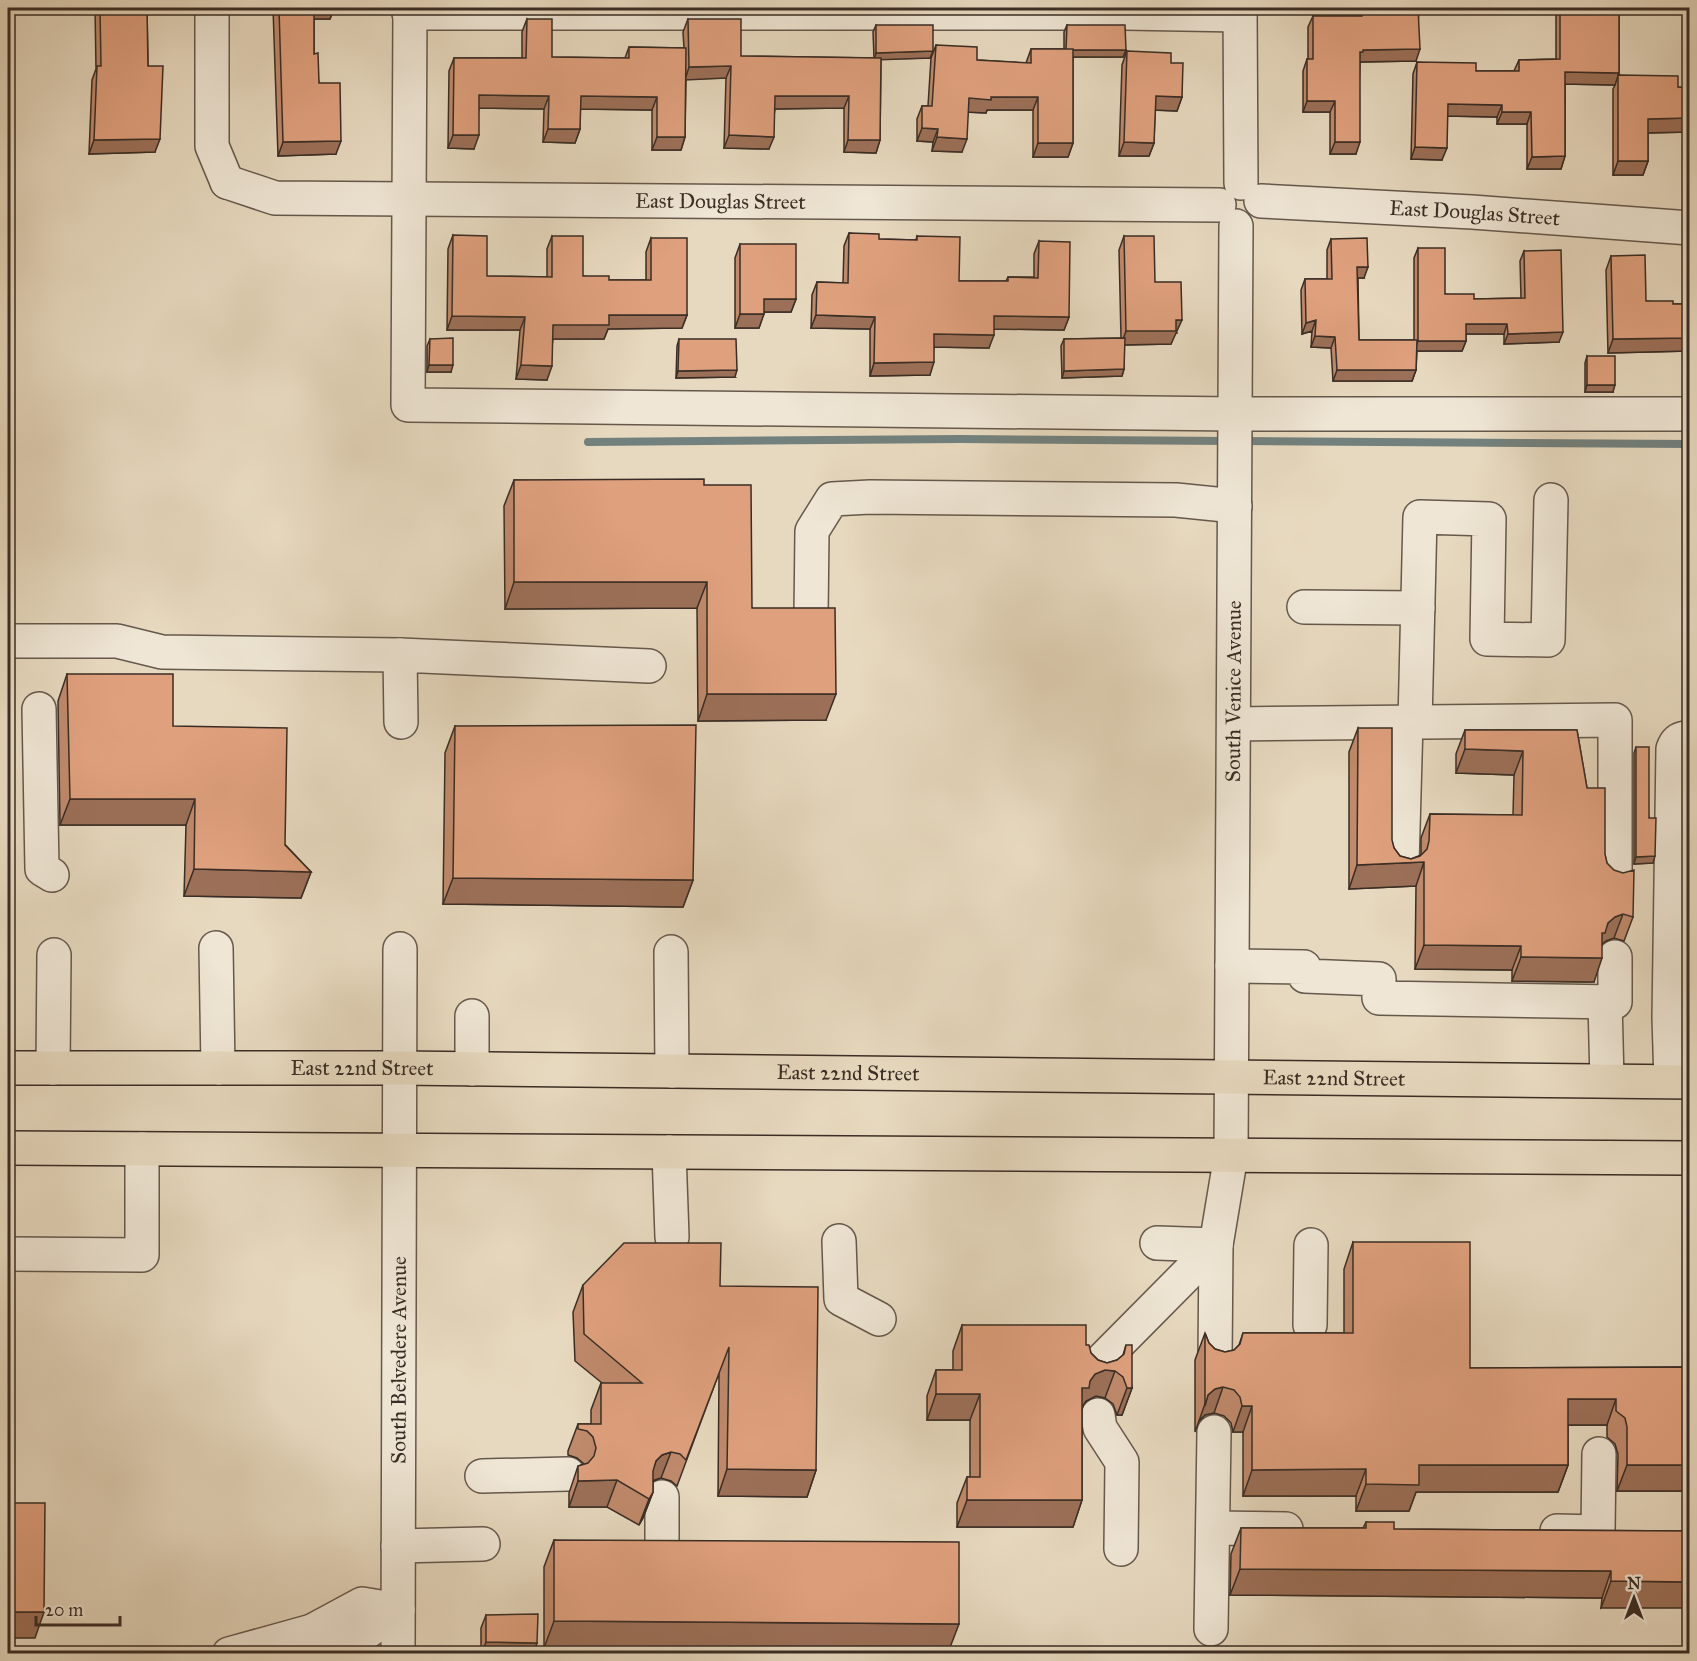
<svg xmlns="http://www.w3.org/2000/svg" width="1697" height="1661" viewBox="0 0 1697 1661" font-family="'IM FELL Great Primer',serif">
<rect width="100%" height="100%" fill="#e7d9bf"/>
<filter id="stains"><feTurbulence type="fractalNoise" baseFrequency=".00333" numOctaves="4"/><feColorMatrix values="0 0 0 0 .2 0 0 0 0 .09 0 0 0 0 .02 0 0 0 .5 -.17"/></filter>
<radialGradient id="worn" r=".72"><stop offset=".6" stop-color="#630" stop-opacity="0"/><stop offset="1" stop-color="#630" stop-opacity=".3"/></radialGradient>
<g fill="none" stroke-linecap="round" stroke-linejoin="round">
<path stroke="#73817e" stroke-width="8" d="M1240 441 1690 444
M588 442 960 439 1227 441"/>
<defs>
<g id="minor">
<path d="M212 8V146L227 182"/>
<path d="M410 8 408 405 1235 414H1690"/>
<path d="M1240 8 1241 183"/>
<path d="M409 13H1124L1240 15"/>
<path id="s1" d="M227 182 275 198 1219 205"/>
<path id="s2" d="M1261 201 1472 212 1690 228"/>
<path d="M1304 607 1418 608"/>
<path d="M811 616 812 531 832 499 870 497 1176 500 1235 506"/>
<path d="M8 641H117L162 652 400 655"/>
<path d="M39 709 42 869 52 875"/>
<path d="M401 722 400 655 649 666"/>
<path d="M1415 722 1420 517 1489 519 1487 639 1548 640 1551 500"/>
<path d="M1234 724 1615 720V878"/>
<path d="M1402 864 1406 722"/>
<path d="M216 948 218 1068"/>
<path d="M671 952 672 1071"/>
<path d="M1232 966 1304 967 1305 976 1379 979V998L1615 1002V957"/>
<path d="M1605 1002 1607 1080"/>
<path d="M472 1016V1069"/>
<path d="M53 1068 54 955"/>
<path d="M1671 1081 1669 1018 1673 749C1675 743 1678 739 1685 738"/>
<path d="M669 1152 672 1237"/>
<path d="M839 1241 841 1299 879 1319"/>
<path d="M1157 1243 1216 1245"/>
<path d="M8 1254 142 1255V1149"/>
<path d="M1310 1325 1311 1245"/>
<path id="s3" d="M1215 1360 1216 1245 1231 1155 1236 226"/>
<path d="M1098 1371V1364L1216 1245"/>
<path d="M1098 1415 1100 1428 1122 1462 1121 1549"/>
<path d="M482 1476 568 1474"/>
<path d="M662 1497V1547"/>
<path d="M1213 1528 1286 1529"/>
<path d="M1557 1531 1598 1532 1599 1454"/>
<path d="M398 1546 483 1544"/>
<path d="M1211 1629 1214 1432"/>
<path d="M312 1631 364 1634 398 1610"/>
<path d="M229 1654 312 1631 362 1604 398 1610"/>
<path id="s4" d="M398 1654 400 949"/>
</g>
<g id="major">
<path id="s5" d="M8 1068H400L1690 1082"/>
<path d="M8 1148 1690 1158"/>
</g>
</defs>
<use href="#minor" stroke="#65584c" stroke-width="36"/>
<use href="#major" stroke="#3a2d25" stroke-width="36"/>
<use href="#minor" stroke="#efe6d5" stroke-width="33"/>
<use href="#major" stroke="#e7d9bf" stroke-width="33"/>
</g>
<path fill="#c08a6c" stroke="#3a2d25" stroke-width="1.5" d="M95 8H147L148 66 155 152 89 154 92 80 96 69Z
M273 8H334L330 19H314V54L319 83 336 154 278 156Z
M1359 8H1419L1416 61 1360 62 1356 154H1330V112H1303V71L1307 59H1308V27L1313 16H1358Z
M1556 8H1619V73L1618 75 1678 87 1689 88V132L1648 133V161L1643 175H1613V89L1615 85 1565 84V156L1561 169H1527V124H1497V117L1447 116 1442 160 1411 159 1413 74 1417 62 1476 71H1514L1519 60 1556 59Z
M527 19 552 57 625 58 629 47 684 48 683 32 688 19 741 56 874 58 873 32 876 25 933 51 930 58 881 59 880 140 876 153 844 152V108L775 109 769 149 724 148 726 78 686 79 685 137 681 150H652V110L580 109V129L575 143 543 142 544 109 479 108 474 149 448 148 449 71 454 58H522V32Z
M1067 25 1126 50 1123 57H1073V143L1068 157H1033V110H987L986 113 968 112 962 152 932 151 933 142 917 141V119L922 106H928L931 58 936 45 977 60 1026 63 1031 49H1064V32Z
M1127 51 1171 63 1182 97 1177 111 1155 110 1154 143 1149 156H1119L1122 65Z
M849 233 879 239 916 240 917 236 959 281H1006L1008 277H1034V254L1039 241 1069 317 1064 330 994 329 989 348 934 347 930 375 870 376V329L811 328 812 295 817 282 843 283 844 246Z
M453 235 487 276 547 277V249L552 236 583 276 609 280H646V252L651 238 687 315 682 328 608 329 604 339H553L547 380 516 379 520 330H447L448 249Z
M1124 236 1155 282 1177 333H1175L1171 344 1124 345V369L1122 376 1062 378 1061 346 1064 339 1121 338 1119 250Z
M1331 239 1364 278H1358L1359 340H1414V258L1418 248 1445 294 1474 299 1521 298 1520 261 1524 251 1559 342 1504 344V334H1466V341L1462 351H1417L1416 370 1412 381H1333L1331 348 1311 347 1312 331 1302 334 1301 290 1305 279H1327V250Z
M740 244 796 299 791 312H764L759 328H735V258Z
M1611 256 1646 301 1673 304H1689V351L1608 353 1606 270Z
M430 339 451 372H427V346Z
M679 339 735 377 676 378 677 346Z
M1587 356 1613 392H1585V363Z
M514 480 704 485 752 608 826 720 698 721 697 608 505 609 504 506Z
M67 674 173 726 311 872 301 898 184 896 186 825H60L58 701Z
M455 726 693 880 683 907 443 904 445 753Z
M1358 728 1394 848 1400 856 1411 859 1421 855V838L1430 814 1513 815 1514 775 1456 773V754L1465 730H1577L1587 788 1607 863 1633 917 1624 941 1614 938 1606 941 1602 944 1594 982 1512 981V970L1415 969 1416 886 1349 889V752Z
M1636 747 1649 818 1653 863 1634 864V753Z
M1353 1242 1470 1368 1689 1367V1491H1617L1618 1454 1615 1444 1607 1437V1425H1568V1465L1558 1492H1416L1409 1511H1356V1496H1243V1432H1233L1231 1423 1224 1416 1214 1413 1205 1415 1199 1421 1195 1432V1360L1205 1333 1209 1343 1215 1349 1225 1352 1234 1350 1239 1345 1243 1333H1344V1269Z
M583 1285 720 1286 816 1470 807 1497 718 1496 719 1373 677 1486 671 1481 661 1478 653 1481V1492L643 1518 639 1525 607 1507H569V1493L578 1466 584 1464 577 1458 568 1455V1451L578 1424H591V1410L601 1383H602L575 1361 573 1312Z
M962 1325 1086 1345 1091 1353 1098 1360 1107 1363 1117 1360 1123 1355 1126 1345 1132 1388 1122 1415H1117L1113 1404 1105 1398 1096 1396 1086 1401 1082 1407V1500L1073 1527H957V1503L967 1477H970V1420H927V1396L936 1370H953V1351Z
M1366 1522 1394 1529 1689 1531 1601 1608 1602 1598 1230 1595 1231 1554 1241 1528H1363Z
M554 1540 949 1650 544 1648V1567Z
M486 1615 537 1643 533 1653H481V1628Z"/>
<path fill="#9c7058" stroke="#3a2d25" stroke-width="1.5" d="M313 8H334L330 19H309Z
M1420 49 1416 61 1359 62 1360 52 1363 50Z
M1066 50H1126L1123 57H1064Z
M933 51 930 58 874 60 876 53Z
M731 66 726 78 685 80 689 67Z
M1565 72 1619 73 1615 85 1560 84Z
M479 95 549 96 544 109 475 108Z
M581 96 657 97 652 110 576 109Z
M775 96H849L844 108 770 109Z
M1156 96 1182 97 1177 111 1151 110Z
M991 97H1038L1033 110H987L986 113 964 112 969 98Z
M1307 101H1335L1330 112H1303Z
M1448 104 1502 105 1497 117 1443 116Z
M1502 112H1531L1527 124H1497Z
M1689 118V132L1643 133 1648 119Z
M922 128 938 129 933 142 917 141Z
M548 129H580L575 143 543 142Z
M453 135H479L474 149 448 148Z
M729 135 774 137 769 149 724 148Z
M657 137H685L681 150H652Z
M937 137 967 139 962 152 932 151Z
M160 139 155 152 89 154 94 140Z
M848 140H880L876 153 844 152Z
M341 141 336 154 278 156 283 142Z
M1124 142 1154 143 1149 156H1119Z
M1335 142H1360L1356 154H1330Z
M1038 143H1073L1068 157H1033Z
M1415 147 1447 148 1442 160 1411 159Z
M1565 156 1561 169H1527L1532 157Z
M1618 161H1648L1643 175H1613Z
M1357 267H1368L1364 278H1353Z
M764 299H796L791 312H759Z
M740 314H764L759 328H735Z
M609 315H687L682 328 608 329 604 339H549L553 325Z
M816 315 875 317 870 329 811 328Z
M452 316 525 317 520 330H447Z
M994 316 1069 317 1064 330 989 329Z
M1176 320H1182L1171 344 1121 345 1126 331Z
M1316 320 1312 331 1302 334 1306 323Z
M1466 324H1507L1504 334H1462Z
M1563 332 1559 342 1504 344 1508 334Z
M934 334 994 335 989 348 929 347Z
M1315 336 1335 337 1331 348 1311 347Z
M1689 338V351L1608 353 1613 339Z
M1418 341H1466L1462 351H1414Z
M934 362 930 375 870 376 874 363Z
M429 365H453L451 372H427Z
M521 365 552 366 547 380 516 379Z
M1124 369 1122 376 1062 378 1064 371Z
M737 370 735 377 676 378 678 371Z
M1337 370H1416L1412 381H1333Z
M1587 385H1615L1613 392H1585Z
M514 582H707L697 608 505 609Z
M707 694H836L826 720 698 721Z
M1465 749 1523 751 1514 775 1456 773Z
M70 799H195L186 825H60Z
M1655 856 1653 863 1634 864 1636 857Z
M1424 862 1416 886 1349 889 1357 865Z
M194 869 311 872 301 898 184 896Z
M453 878 693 880 683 907 443 904Z
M1623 914 1614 938 1606 941 1600 946 1602 933 1608 923 1615 917Z
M1424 945 1521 946 1512 970 1415 969Z
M1521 957 1602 958 1594 982 1512 981Z
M1105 1370 1115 1371 1105 1398 1096 1396 1086 1401 1084 1404 1080 1415 1082 1388 1090 1381 1095 1374Z
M1223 1387 1214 1413 1205 1415 1199 1421 1208 1395 1215 1389Z
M1127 1388H1132L1122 1415H1117Z
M936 1394H980L970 1420H927Z
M1568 1399H1616L1607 1425H1558Z
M1242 1406H1252L1243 1432H1233Z
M671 1452 661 1478 652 1481 646 1487 656 1461 662 1455Z
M1419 1465H1568L1558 1492H1416L1409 1511H1356L1366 1484Z
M1627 1465H1689V1491H1617Z
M727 1469 816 1470 807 1497 718 1496Z
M1366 1469 1356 1496H1243L1252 1470Z
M617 1480 607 1507H569L578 1481Z
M653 1492 643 1518 639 1525 649 1499Z
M967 1500H1082L1073 1527H957Z
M1240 1569 1611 1571 1602 1598 1230 1595Z
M1611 1581 1689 1582V1608H1601Z
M8 1612H44L35 1638H8Z
M554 1621 959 1624 949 1650 544 1648Z
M486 1642 537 1643 533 1653H482Z"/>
<path fill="#dfa07d" stroke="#3a2d25" stroke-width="1.5" d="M100 8H147L148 66H163L160 139 94 140 97 66H101Z
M279 8H314V54L318 53 319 83H340L341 141 283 142Z
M1362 8H1418L1420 49 1363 50V52H1360V142H1335V101H1307V59H1313V16H1362Z
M1560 8H1619V73L1565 72V156L1532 157 1531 112H1502V105L1448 104 1447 148 1415 147 1417 62 1476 63V71H1519V60L1560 59Z
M527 19H552V57L629 58V47L686 48 685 137H657V97L581 96 580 129H548L549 96 479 95V135H453L454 58H526Z
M688 19H741V56L881 58 880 140H848L849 96H775L774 137 729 135 731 66 689 67Z
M876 25H933V51L876 53Z
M1067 25H1125L1126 50H1073V49H1066Z
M936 45 977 47V60L1031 63V49H1073V143H1038V97H991V100L969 98 967 139 937 137 938 129 922 128V106H932Z
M1127 51 1171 53V63H1183L1182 97 1156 96 1154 143 1124 142Z
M1618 75 1678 76V87L1689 88V118L1648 119V161H1618Z
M849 233 879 234V239L917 240V236L960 237 959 281H1008V277L1038 278 1039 241 1070 242 1069 317 994 316V335L934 334V362L874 363 875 317 816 315 817 282 848 283Z
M453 235 487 236V276L552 277V236H583V276H609V280H651V238H687V315H609V325H553L552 366 521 365 525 317 452 316Z
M1124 236H1154L1155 282H1181L1182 320H1176V331H1126Z
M1367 238 1368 267H1357L1359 340H1417L1416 370H1337L1335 337 1315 336 1316 320 1306 323 1305 279H1332L1331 239Z
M740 244H796V299H764V314H740Z
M1418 248H1445V294H1474V299L1525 298 1524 251 1561 250 1563 332 1508 334 1507 324H1466V341H1418Z
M1645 255 1646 301H1673V304H1689V338L1613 339 1611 256Z
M453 338V365H429L430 339Z
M1125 338 1124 369 1064 371V339Z
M679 339H736L737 370 678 371Z
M1587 356H1615V385H1587Z
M704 479V485H751L752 608H835L836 694H707V582H514V480Z
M67 674H173V726L287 728 285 845 311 872 194 869 195 799H70Z
M696 725 693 880 453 878 455 726Z
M1358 728H1392V840L1394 848 1400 856 1411 859 1420 856 1427 849 1429 841 1430 814 1522 815 1523 751 1465 749V730H1577L1587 788H1605V854L1607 863 1614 870 1623 873 1634 870 1633 917 1623 914 1615 917 1608 923 1605 933H1602V958L1521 957V946L1424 945V862L1357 865Z
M1636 747H1649V818H1656L1655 856 1636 857Z
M1353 1242H1470V1368L1689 1367V1465H1627V1427L1625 1418 1616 1411V1399H1568V1465H1419V1485L1366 1484V1469L1252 1470V1406H1242L1240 1397 1234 1390 1223 1387 1215 1389 1208 1395 1205 1406V1333L1209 1343 1215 1349 1225 1352 1234 1350 1240 1344 1243 1333H1353Z
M624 1243H721L720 1286 818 1287 816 1470 727 1469 729 1347 686 1460 680 1454 671 1452 662 1455 656 1461 653 1471V1492L649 1499 617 1480 578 1481V1466L588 1463 594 1456 596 1448 593 1437 587 1431 578 1429V1424H601V1383H642L584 1334 583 1285Z
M962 1325H1086V1345H1089L1091 1353 1098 1360 1107 1363 1117 1360 1124 1354 1126 1345H1132V1388H1127L1123 1377 1115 1371 1105 1370 1095 1374 1090 1381 1089 1388H1082V1500H967V1477H980V1394H936V1370H962Z
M8 1503H45L44 1612H8Z
M1366 1522H1394V1529L1689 1531V1582L1611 1581V1571L1240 1569 1241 1528H1366Z
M554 1540 959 1542V1624L554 1621Z
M538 1614 537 1643 486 1642V1615Z"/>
<g text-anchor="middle" stroke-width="4.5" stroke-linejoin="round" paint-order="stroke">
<g font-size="21" fill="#3a2d25" stroke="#efe6d5">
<text dy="7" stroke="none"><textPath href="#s1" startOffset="496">East Douglas Street</textPath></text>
<text dy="7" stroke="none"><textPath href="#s2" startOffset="214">East Douglas Street</textPath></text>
<text dy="7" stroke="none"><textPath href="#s3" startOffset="670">South Venice Avenue</textPath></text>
<text dy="7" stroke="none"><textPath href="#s5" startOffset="354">East 22nd Street</textPath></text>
<text dy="7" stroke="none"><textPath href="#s5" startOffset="840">East 22nd Street</textPath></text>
<text dy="7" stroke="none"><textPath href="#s5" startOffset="1326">East 22nd Street</textPath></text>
<text dy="7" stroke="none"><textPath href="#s4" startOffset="294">South Belvedere Avenue</textPath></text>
</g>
</g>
<rect width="1697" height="1661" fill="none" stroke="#e7d9bf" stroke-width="30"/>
<rect x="9" y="9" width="1679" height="1643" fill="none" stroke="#3a2d25" stroke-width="3"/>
<rect x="15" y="15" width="1667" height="1631" fill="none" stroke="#3a2d25" stroke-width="1.5"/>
<g transform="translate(1634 1598)" stroke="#efe6d5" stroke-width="4.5" paint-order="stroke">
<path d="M0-4.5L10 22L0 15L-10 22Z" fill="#3a2d25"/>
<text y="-9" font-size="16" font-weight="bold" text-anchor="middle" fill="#3a2d25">N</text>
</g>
<path d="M36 1616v9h84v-9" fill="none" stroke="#3a2d25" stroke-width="3"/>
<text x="45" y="1616" font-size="18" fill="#3a2d25" stroke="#efe6d5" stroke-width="4.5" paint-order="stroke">20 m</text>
<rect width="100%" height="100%" filter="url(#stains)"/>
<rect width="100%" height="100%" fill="url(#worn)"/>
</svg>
